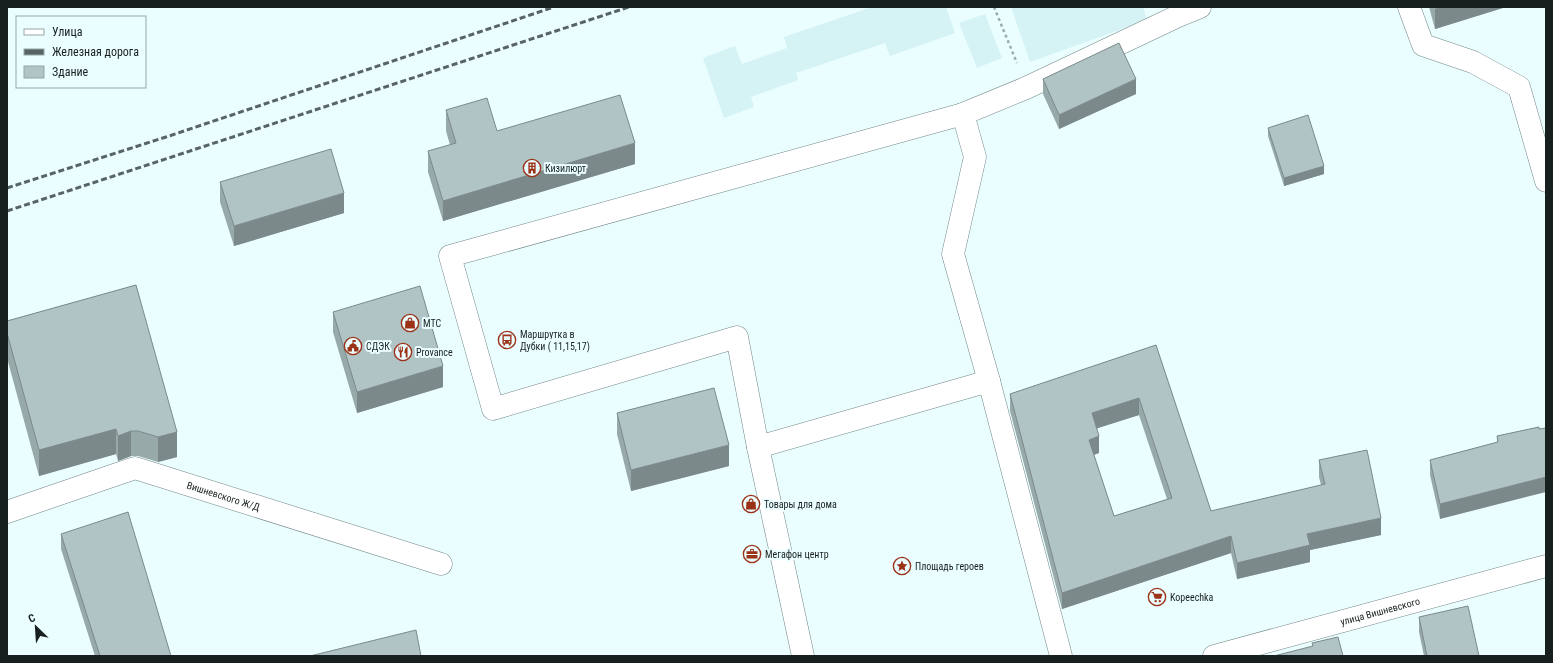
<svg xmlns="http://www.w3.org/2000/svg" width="1553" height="663" viewBox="0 0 1553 663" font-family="'Roboto Condensed',sans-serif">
<rect width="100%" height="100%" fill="#eafeff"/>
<path fill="#d5f2f4" d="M872 7H946L955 33 890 56 885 43 796 73 798 80 751 97 754 107 724 118 703 58 735 46 742 64 787 48 784 37Z
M1011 7H1143L1147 20 1030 62Z
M985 14 1002 58 977 68 959 23Z"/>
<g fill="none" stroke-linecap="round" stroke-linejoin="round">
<defs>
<g id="minor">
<path d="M1409 7 1423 45 1473 62 1519 87 1546 181"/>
<path d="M963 114 1026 88 1178 16 1200 7"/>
<path d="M758 447 737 337 493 409 450 256 963 114 975 157 953 254 989 381"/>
<path id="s1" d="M7 512 135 468 441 564"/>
<path d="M803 656 758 447 989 381 1061 656"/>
<path id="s2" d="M1214 656 1546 566"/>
</g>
</defs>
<use href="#minor" stroke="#748687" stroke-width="23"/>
<path stroke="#9dacad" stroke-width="2.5" stroke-dasharray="3 3" stroke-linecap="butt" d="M994 7 1017 63"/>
<use href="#minor" stroke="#fff" stroke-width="22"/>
<path stroke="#586364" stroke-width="3" stroke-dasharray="6 3" stroke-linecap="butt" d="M7 188 166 137 554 7
M7 211 629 7"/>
</g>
<path fill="#98a9a9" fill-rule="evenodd" d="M1429 7H1506L1435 29Z
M1043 79 1136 94 1059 129 1043 94Z
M446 110 497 131 635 164 443 221 428 172V151L450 145 446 131Z
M1268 128 1324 174 1284 186 1268 136Z
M220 182 344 213 234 246 220 202Z
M136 285 177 457 158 462 138 456H131L118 461 116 454 39 476 7 358V321Z
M333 312 443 387 357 413 333 332Z
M1156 345 1211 511 1321 485 1319 477V460L1381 535 1310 550V562L1237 579 1231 553 1062 609 1010 411V394ZM1139 415 1167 499 1114 516 1094 455 1099 453 1097 428Z
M617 413 729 466 631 491 617 434Z
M1539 427 1440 519 1430 475V460L1497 442V436Z
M61 534 171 656H95L61 549Z
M1419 617 1479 656H1424L1419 632Z"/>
<path fill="#7c898a" d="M1440 7H1506L1435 29V9Z
M1136 79V94L1059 129V115Z
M635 143V164L443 221V201Z
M1324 166V174L1284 186V178Z
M344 193V213L234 246V226Z
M443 366V387L357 413V392Z
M1139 398V415L1092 430V413Z
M116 429V454L39 476V450Z
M131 431V456L118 461V436Z
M177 432V457L158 462V437Z
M1099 436V453L1089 456V440Z
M729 445V466L631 491V470Z
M1546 477V492L1440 519V504Z
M1381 518V535L1310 550V562L1237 579V563L1307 534Z
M1231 536V553L1062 609V593Z"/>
<path fill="#b1c4c5" stroke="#7c898a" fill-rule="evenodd" d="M1119 43 1136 79 1059 115 1043 79Z
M620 95 635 143 443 201 428 151 456 143 446 110 487 98 497 131Z
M1308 115 1324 166 1284 178 1268 128Z
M331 149 344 193 234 226 220 182Z
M136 285 177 432 158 437 138 431H131L118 436 116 429 39 450 7 333V321Z
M420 286 443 366 357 392 333 312Z
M1156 345 1211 511 1325 484 1319 460 1367 450 1381 518 1307 534 1310 545 1237 563 1231 536 1062 593 1010 394ZM1139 398 1172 498 1114 516 1089 440 1099 436 1092 413Z
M714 388 729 445 631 470 617 413Z
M1539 427V429L1546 428V477L1440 504 1430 460 1498 442 1497 436Z
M128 512 171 656H100L61 534Z
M1468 606 1479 656H1427L1419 617Z
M416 630 421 656H310Z
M1338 637 1343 656H1274L1313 646 1312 643Z"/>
<defs>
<symbol id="building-ring" viewBox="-11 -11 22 22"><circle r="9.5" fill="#eafeff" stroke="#9b3218" stroke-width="1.5"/><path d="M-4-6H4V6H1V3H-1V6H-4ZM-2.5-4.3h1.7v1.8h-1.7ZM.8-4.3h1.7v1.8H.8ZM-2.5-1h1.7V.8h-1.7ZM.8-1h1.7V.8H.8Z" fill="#9b3218"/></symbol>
<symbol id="shop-ring" viewBox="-11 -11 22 22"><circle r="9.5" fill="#eafeff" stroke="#9b3218" stroke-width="1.5"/><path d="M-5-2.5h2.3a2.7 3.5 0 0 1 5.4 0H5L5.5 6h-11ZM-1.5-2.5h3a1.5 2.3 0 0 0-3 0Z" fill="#9b3218"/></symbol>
<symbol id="bus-ring" viewBox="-11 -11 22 22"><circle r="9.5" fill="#eafeff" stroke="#9b3218" stroke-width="1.5"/><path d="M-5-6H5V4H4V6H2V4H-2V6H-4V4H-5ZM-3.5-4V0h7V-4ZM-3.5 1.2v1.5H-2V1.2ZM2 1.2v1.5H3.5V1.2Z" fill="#9b3218"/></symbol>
<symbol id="civic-ring" viewBox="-11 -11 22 22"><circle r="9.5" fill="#eafeff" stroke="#9b3218" stroke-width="1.5"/><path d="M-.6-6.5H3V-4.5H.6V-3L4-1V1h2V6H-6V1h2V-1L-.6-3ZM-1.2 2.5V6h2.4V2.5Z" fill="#9b3218"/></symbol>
<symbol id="restaurant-ring" viewBox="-11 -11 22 22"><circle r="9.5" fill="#eafeff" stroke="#9b3218" stroke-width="1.5"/><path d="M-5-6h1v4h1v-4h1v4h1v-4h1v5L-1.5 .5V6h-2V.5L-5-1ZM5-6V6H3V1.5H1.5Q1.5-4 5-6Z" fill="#9b3218"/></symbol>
<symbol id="office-ring" viewBox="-11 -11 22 22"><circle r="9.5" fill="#eafeff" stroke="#9b3218" stroke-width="1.5"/><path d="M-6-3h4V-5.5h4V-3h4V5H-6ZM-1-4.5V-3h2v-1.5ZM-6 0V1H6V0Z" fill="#9b3218"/></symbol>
<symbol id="sight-ring" viewBox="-11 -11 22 22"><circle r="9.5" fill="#eafeff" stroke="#9b3218" stroke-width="1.5"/><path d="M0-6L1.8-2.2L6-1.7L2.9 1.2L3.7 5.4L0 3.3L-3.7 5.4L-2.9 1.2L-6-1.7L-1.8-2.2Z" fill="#9b3218"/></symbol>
<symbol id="supermarket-ring" viewBox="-11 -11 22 22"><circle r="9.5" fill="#eafeff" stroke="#9b3218" stroke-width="1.5"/><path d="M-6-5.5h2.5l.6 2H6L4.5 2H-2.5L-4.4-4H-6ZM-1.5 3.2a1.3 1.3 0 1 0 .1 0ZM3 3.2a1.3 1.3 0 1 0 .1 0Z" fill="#9b3218"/></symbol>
</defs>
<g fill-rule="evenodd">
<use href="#building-ring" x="522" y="158" width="20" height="20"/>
<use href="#shop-ring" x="400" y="313" width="20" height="20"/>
<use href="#bus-ring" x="497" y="330" width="20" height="20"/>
<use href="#civic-ring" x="343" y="336" width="20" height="20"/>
<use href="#restaurant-ring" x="393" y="342" width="20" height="20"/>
<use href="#shop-ring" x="741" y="494" width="20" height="20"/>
<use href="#office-ring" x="742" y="544" width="20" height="20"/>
<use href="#sight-ring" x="892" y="556" width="20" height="20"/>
<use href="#supermarket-ring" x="1147" y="587" width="20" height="20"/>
</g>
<g text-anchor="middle" stroke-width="4" stroke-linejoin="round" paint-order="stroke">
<g font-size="10" fill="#181f1f" stroke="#eafeff" text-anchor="start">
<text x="545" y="172">Кизилюрт</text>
<text x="423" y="327">МТС</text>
<text x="520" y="338">Маршрутка в<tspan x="520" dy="12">Дубки ( 11,15,17)</tspan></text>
<text x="366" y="350">СДЭК</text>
<text x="416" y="356">Provance</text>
<text x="764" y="508">Товары для дома</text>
<text x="765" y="558">Мегафон центр</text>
<text x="915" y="570">Площадь героев</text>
<text x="1170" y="601">Kopeechka</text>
</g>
<g font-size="10" fill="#181f1f" stroke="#eafeff">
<text dy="4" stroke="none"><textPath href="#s1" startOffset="228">Вишневского Ж/Д</textPath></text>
<text dy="4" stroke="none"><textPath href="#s2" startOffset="172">улица Вишневского</textPath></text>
</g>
</g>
<rect width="1553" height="663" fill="none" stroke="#181f1f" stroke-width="16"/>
<rect x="16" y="16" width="130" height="72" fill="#eafeff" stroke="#96a5a5"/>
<rect x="24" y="29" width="20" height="6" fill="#ffffff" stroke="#96a5a5"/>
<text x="52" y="36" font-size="12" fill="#181f1f">Улица</text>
<rect x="24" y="49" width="20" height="6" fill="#586364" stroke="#96a5a5"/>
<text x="52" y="56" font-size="12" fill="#181f1f">Железная дорога</text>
<rect x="24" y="66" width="20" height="12" fill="#b1c4c5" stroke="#96a5a5"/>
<text x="52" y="76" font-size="12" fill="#181f1f">Здание</text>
<g transform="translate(36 627) rotate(335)" stroke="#eafeff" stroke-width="3" paint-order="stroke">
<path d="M0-3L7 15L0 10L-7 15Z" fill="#181f1f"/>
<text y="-6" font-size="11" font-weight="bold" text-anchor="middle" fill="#181f1f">С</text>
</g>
</svg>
